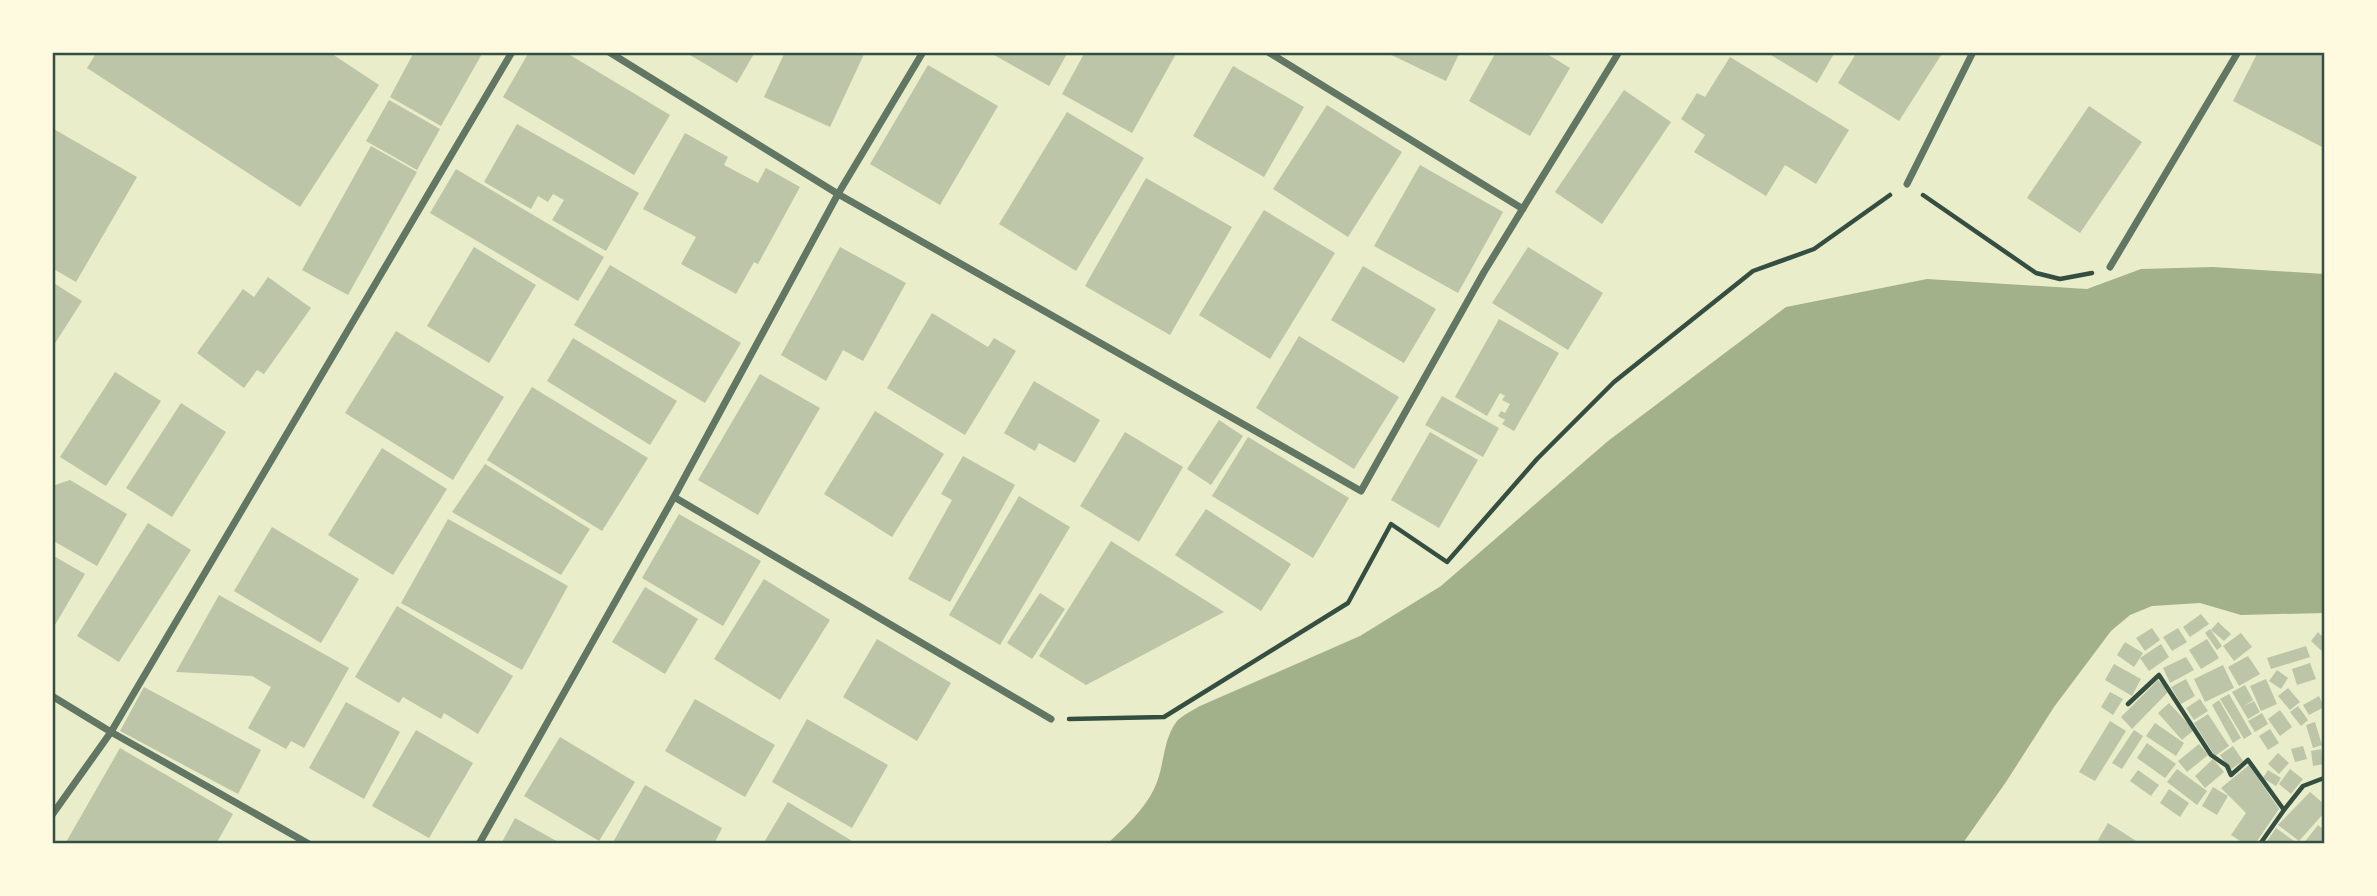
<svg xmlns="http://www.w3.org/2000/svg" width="2377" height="896" viewBox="0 0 2377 896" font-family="'Playfair Display',serif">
<rect width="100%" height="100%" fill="#e9edc9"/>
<path fill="#a3b18a" d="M2213 267 2324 274V613L2241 615 2200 603 2152 606 2130 615 2111 631 2054 707 2006 782 1963 843H1108C1125 827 1144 810 1154 789 1165 767 1162 740 1177 721 1183 715 1193 710 1200 706L1360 636 1441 586 1608 441 1786 307 1927 279 2087 289 2141 269Z"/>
<path fill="#bcc5a7" d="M97 52H329L379 85 300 207 87 68Z
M414 52H483L441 126 390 97Z
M529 52H565L670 115 634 175 503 97Z
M685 52H755L737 83Z
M785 52H865L830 127 764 97Z
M989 52H1068L1049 86Z
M1085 52H1177L1132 133 1062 94Z
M1385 52H1460L1446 81Z
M1496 52H1544L1570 68 1530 136 1469 101Z
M1766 52H1835L1817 83Z
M1857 52H1943L1899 121 1838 83Z
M2258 52H2319L2324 55V148L2233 101Z
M1730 57 1849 130 1816 184 1785 165 1766 196 1694 152 1705 135 1681 119 1697 93 1705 97Z
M928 65 998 106 940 205 870 164Z
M1233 66 1304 107 1264 177 1193 136Z
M1624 90 1671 122 1602 224 1555 192Z
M389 100 440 129 417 170 366 141Z
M1327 105 1402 152 1348 237 1273 189Z
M2089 106 2142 142 2080 233 2027 198Z
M1067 112 1144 158 1076 271 999 224Z
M517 124 639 193 606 251 552 220 564 200 553 194 548 202 538 196 531 209 484 182Z
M52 128 137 177 76 282 52 268Z
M685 133 728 157 724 165 758 183 766 168 800 187 758 264 754 262 736 294 681 264 696 237 643 209Z
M371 146 417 172 348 295 302 270Z
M1420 165 1503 212 1458 293 1374 246Z
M456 169 604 257 578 301 430 213Z
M1146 178 1232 227 1170 335 1085 286Z
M1264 210 1335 253 1270 359 1199 315Z
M474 247 536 285 489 363 427 326Z
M840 247 906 283 863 361 843 350 826 381 781 355Z
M1528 247 1603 293 1568 350 1492 303Z
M610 265 741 343 705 403 574 325Z
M1363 266 1436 309 1404 363 1331 320Z
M268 277 311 308 264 374 257 370 244 388 197 353 243 289 254 297Z
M52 282 82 301 52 348Z
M932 313 988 347 994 338 1016 351 965 435 887 388Z
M1499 319 1559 353 1514 431 1502 424 1505 420 1498 416 1501 411 1505 413 1510 404 1502 400 1505 396 1500 393 1487 416 1455 397Z
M396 331 504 397 453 480 345 413Z
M1299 336 1399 397 1354 469 1256 408Z
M573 338 677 401 650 445 547 381Z
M115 372 161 401 106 486 60 457Z
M760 374 820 408 758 515 698 480Z
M1034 381 1100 420 1075 463 1039 443 1035 451 1004 433Z
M532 387 648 458 602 531 487 460Z
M1442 396 1499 428 1483 457 1425 425Z
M181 403 226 432 172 517 126 488Z
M875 411 944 454 892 537 824 494Z
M1219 420 1243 436 1211 485 1187 469Z
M1125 432 1183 467 1139 542 1080 506Z
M1430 432 1478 460 1439 528 1391 500Z
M1248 437 1349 498 1313 558 1212 496Z
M382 448 447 489 393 575 328 535Z
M963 456 1015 485 950 602 908 579 952 500 941 494Z
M485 464 590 529 561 575 452 512Z
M70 480 127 514 97 566 52 540V486Z
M1019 496 1070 527 1000 645 949 615Z
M1206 509 1291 564 1261 611 1175 555Z
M679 514 761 561 723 626 642 578Z
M448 519 568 586 522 670 401 603Z
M148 523 191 550 119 662 77 636Z
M272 527 359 579 321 643 234 591Z
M1111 541 1224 612 1086 685 1039 656Z
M52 555 85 574 52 630Z
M764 579 830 620 780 700 714 659Z
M645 587 698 619 665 674 612 642Z
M1040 593 1065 609 1032 659 1007 643Z
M219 595 349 668 304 748 291 741 286 749 248 728 271 687 252 676 176 672Z
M397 606 513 676 478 734 444 713 441 719 403 697 399 703 355 677Z
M2201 614 2209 624 2190 637 2183 627Z
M2218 622 2231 634 2224 641 2211 630Z
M2152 628 2160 640 2145 651 2136 638Z
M2178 628 2187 642 2172 651 2163 637Z
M2210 629 2222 646 2217 650 2205 633Z
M2318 632 2324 638V653L2311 641Z
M2241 633 2252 647 2234 661 2223 646Z
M877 639 951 683 917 741 843 697Z
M2207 639 2219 658 2201 669 2189 650Z
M2125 642 2143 653 2134 667 2117 655Z
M2161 644 2169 657 2149 671 2140 658Z
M2306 646 2310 657 2271 669 2267 658Z
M2248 656 2260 674 2239 686 2228 667Z
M2186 657 2194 670 2170 683 2163 668Z
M2310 663 2316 679 2297 685 2292 669Z
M2114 664 2141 679 2132 696 2105 680Z
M2223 665 2234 688 2205 702 2194 679Z
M2277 670 2288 678 2281 689 2269 681Z
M2186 679 2195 696 2181 704 2171 687Z
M2266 679 2277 704 2261 711 2250 686Z
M2158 680 2169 691 2132 729 2121 717Z
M2245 685 2253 700 2244 706 2254 701 2260 712 2248 719 2232 692Z
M144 687 261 750 238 794 120 731Z
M2288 688 2300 702 2290 710 2278 696Z
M2110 692 2123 699 2113 715 2101 707Z
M2229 694 2252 734 2244 739 2220 699Z
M2319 696 2324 707 2309 715 2303 705Z
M695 699 775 745 745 797 665 751Z
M2200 699 2208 711 2194 720 2186 708Z
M2219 700 2241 738 2233 743 2212 705Z
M346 702 400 732 364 799 309 768Z
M2169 703 2194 730 2182 740 2158 713Z
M2298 706 2308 720 2301 726 2290 712Z
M2280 710 2292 727 2280 736 2268 719Z
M2262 713 2268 724 2255 732 2248 721Z
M2208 714 2229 746 2215 756 2194 723Z
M807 719 888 765 852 828 772 782Z
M2110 721 2126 731 2095 781 2079 772Z
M2315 722 2322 745 2313 748 2306 725Z
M2155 723 2184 743 2176 756 2146 736Z
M2270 729 2279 743 2268 750 2259 736Z
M416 730 473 763 429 838 372 806Z
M2134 730 2143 736 2122 769 2112 763Z
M560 737 635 782 599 841 524 796Z
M2147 743 2176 764 2165 778 2137 758Z
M2199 744 2208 755 2187 772 2178 761Z
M2233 746 2243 761 2230 770 2220 755Z
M2303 746 2307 759 2295 762 2291 749Z
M120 748 233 814 216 844H65Z
M2321 749 2324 764 2313 766 2311 751Z
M2278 753 2289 763 2279 774 2268 764Z
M2213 759 2224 772 2205 788 2195 776Z
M2249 765 2279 809 2255 844H2245L2231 835 2246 813 2221 788Z
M2177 769 2207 791 2197 805 2167 782Z
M2290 769 2303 779 2291 794 2279 784Z
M2138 770 2159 785 2151 796 2130 781Z
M2268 770 2281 778 2276 786 2263 778Z
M645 785 722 828 714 844H612Z
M2213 787 2228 796 2217 815 2202 806Z
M2169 789 2189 803 2180 817 2160 803Z
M2310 792 2324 804V813L2299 841 2278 825Z
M788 802 857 844H763Z
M515 818 562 844H501Z
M2108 823 2141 844H2103L2098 840Z
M2318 825 2324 830V838L2321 844H2303Z
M2276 828 2298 844H2265Z"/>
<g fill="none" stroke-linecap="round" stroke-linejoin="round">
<path stroke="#344e41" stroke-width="4.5" d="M1923 195 2036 273 2060 279 2092 273
M2128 704 2159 675 2211 755 2227 766 2231 775 2248 760 2284 810 2260 844
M1069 719 1164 717 1348 603 1391 524 1447 562 1537 459 1614 382 1753 271 1814 249 1890 195
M2284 810 2303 786 2324 778"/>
<path stroke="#617663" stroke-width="7" d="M609 52 838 194 1361 491 1484 272 1619 52
M1268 52 1523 209
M1907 184 1973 52
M2110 267 2238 52
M674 497 1051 719
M52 696 111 732 309 844
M52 815 111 732 512 52
M479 844 674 497 838 194 923 52"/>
</g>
<rect width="2377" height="896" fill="none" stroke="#fefae0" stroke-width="108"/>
<rect x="54" y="54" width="2269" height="788" fill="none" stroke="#344e41" stroke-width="2.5"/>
</svg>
